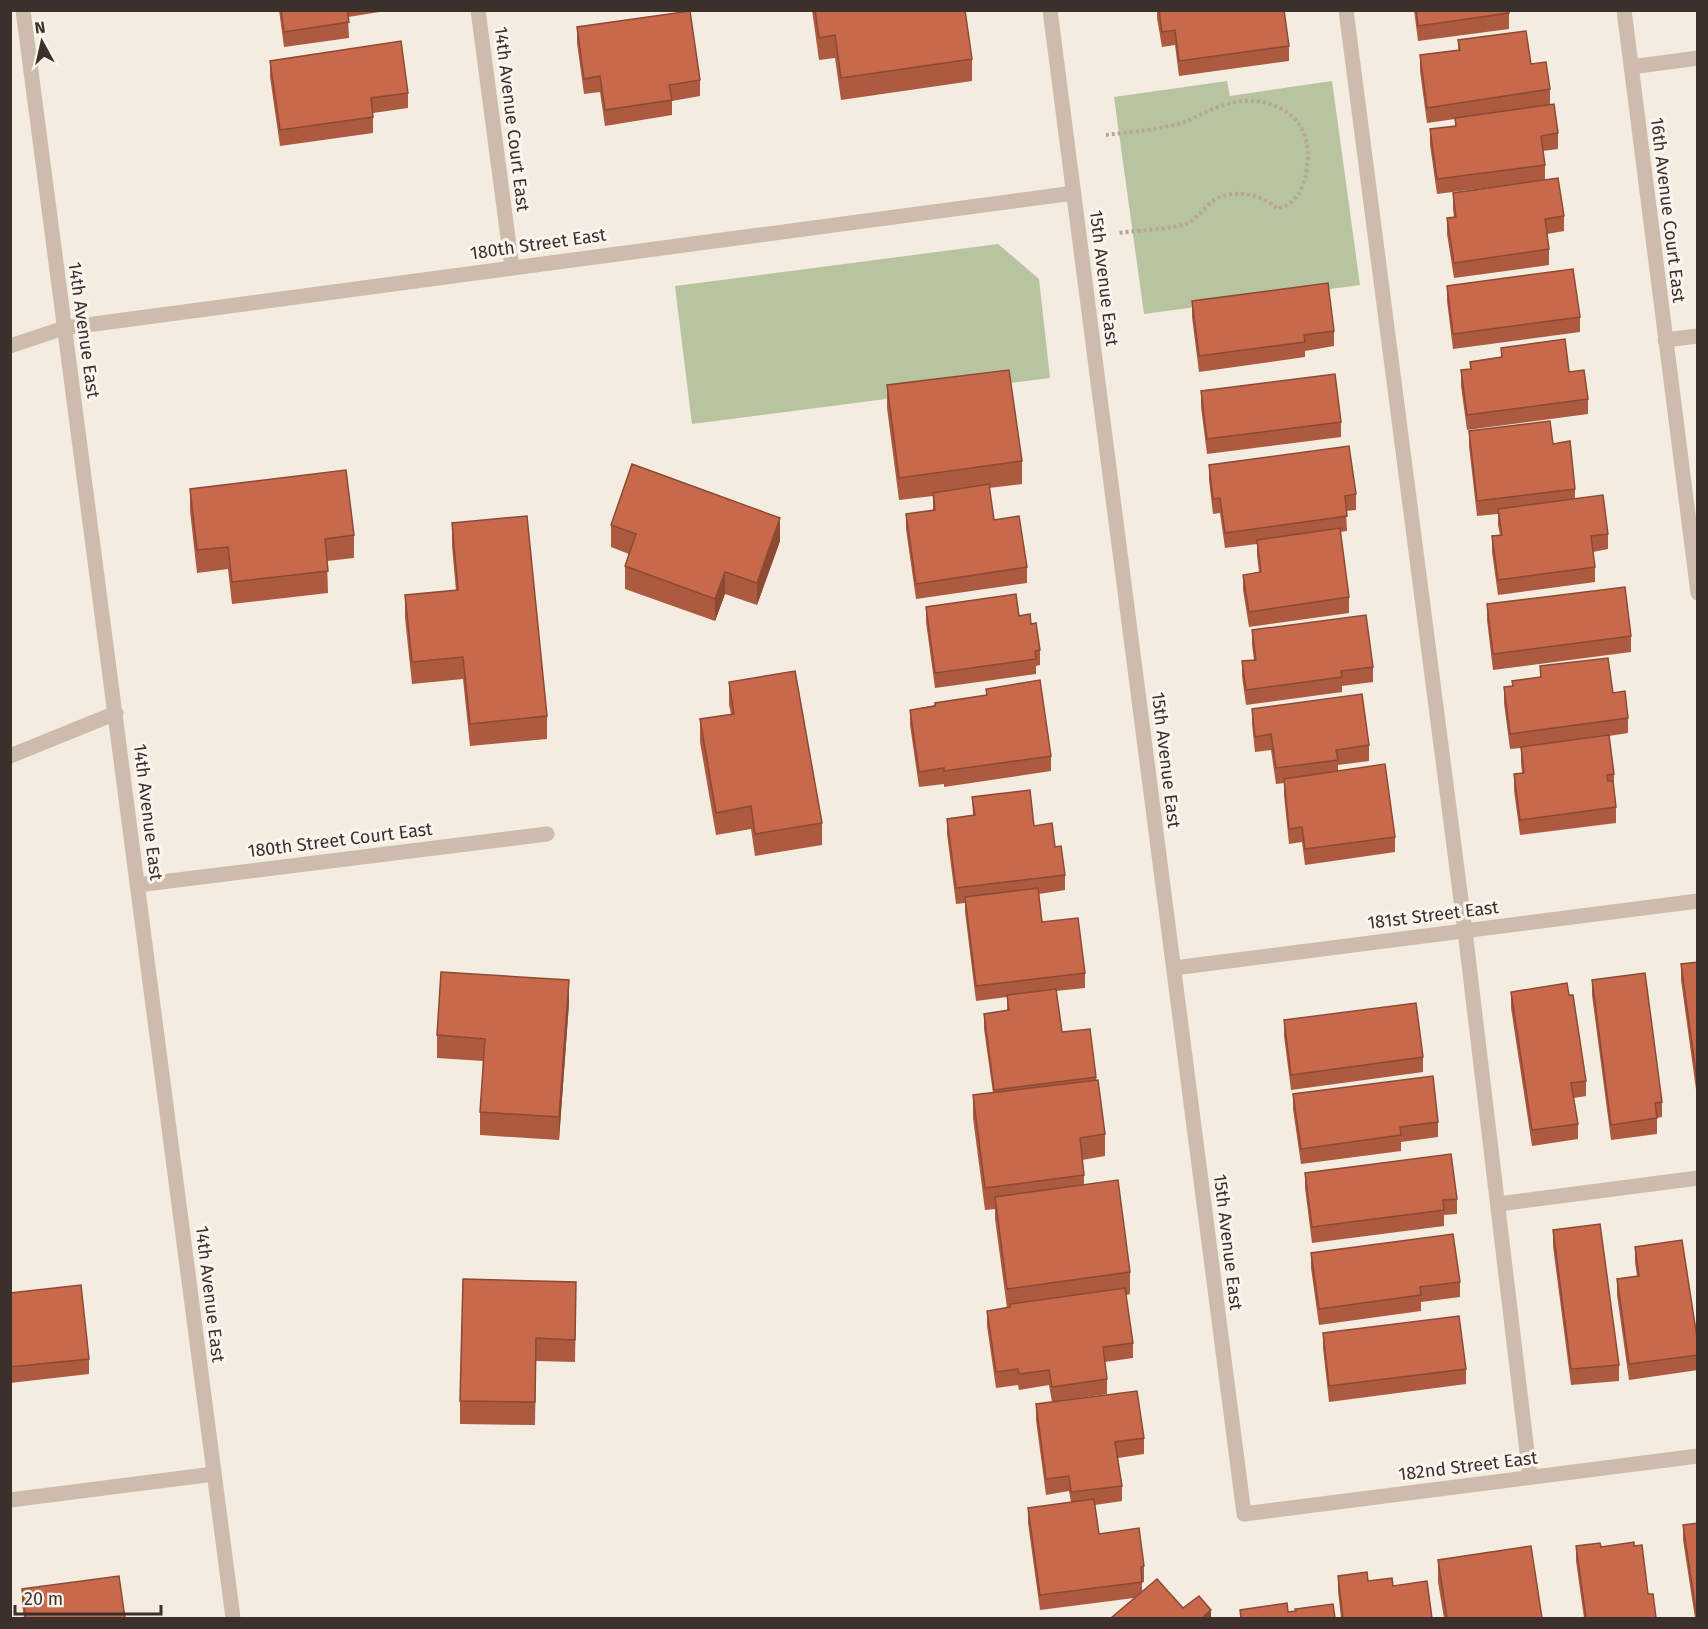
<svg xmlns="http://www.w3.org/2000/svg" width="1708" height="1629" viewBox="0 0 1708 1629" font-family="'Fira Sans',sans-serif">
<rect width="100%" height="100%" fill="#f4ebe1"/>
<path fill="#b8c4a0" d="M1227 81 1230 96 1332 81 1360 285 1144 314 1114 97Z
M998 244 1039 279 1050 378 692 424 675 286Z"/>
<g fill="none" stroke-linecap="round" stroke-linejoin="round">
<path stroke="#b9a596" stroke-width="4" stroke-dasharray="3 3" stroke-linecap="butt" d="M1106 135C1129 132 1155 130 1178 124 1191 121 1203 112 1216 108 1242 97 1272 98 1293 117 1306 129 1310 149 1307 167 1304 188 1298 202 1278 209 1258 192 1226 186 1206 207 1200 213 1196 219 1188 223 1170 230 1138 230 1118 233"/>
<path stroke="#cdbbac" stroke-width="15" d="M23 10 233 1618
M478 10 512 268
M1050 10 1244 1514 1698 1456
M1346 10 1465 931 1530 1477
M1624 10 1698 593
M1631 67 1698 58
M1665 340 1698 336
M10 346 64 328 1074 193
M10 756 116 713
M137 885 547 834
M1174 968 1698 901
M1498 1204 1698 1178
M10 1500 214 1474"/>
</g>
<path fill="#ac5a40" d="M279 10H392L348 17 349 38 284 47Z
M812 10H965L972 59V81L841 100 835 58 819 60Z
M1157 10H1284L1289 46V61L1179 76 1175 45 1162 47 1157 18Z
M1414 10H1509V29L1418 41Z
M577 27 700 80V96L672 101V115L605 126 600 92 584 94 577 43Z
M1458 40 1531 64 1550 89V105L1558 133V149L1543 151 1545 165V180L1437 194 1430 145V129L1455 126V119L1427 123 1420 71V55L1458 50Z
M270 61 408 93V108L373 113V133L280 146 270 77Z
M1453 193 1564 216V231L1547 234 1549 249V265L1454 278 1447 234V218H1454L1453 209Z
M1447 286 1580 317V332L1453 349 1447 301Z
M1192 301 1334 331V346L1305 351V357L1199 372 1192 317Z
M1501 348 1569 372 1588 399V414L1467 430 1461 386V370L1470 369V362L1501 358Z
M887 385 1022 461V484L989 488 994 520 1027 567V583L916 599 906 529V514L933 510V496L899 500 887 408Z
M1201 391 1341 422V437L1207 454 1201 407Z
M1469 431 1575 489V499L1608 534V549L1593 552 1595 567V582L1498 595 1492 552V536L1500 535 1498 525V514L1477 516 1469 446Z
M1209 465 1356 494V510L1346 511 1347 531 1340 532 1349 597V613L1249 627 1243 590V575L1259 572 1257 555V544L1225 548 1220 513 1213 514 1209 480Z
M190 489 354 535V558L327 561 328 593 232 604 228 569 197 573 190 511Z
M452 523 547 716V739L470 746 463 679 412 684 405 618V595L456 591 452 546Z
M611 525 780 541 757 605 725 594 715 621 625 589V566L629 554 611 547Z
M1487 604 1631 636V652L1493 670 1487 620Z
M926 607 1019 616 1031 624 1040 650V665L1036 666V674L935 688 926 622Z
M1252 630 1373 667V682L1342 686V692L1246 705 1242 676V661L1254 660 1252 645Z
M1540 666 1613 693 1628 718V733L1609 736 1614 774V789L1616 807V823L1520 835 1514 790V774L1522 773 1521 762V748L1510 749 1504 703V687L1512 686V681L1540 677Z
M729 682 822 823V845L755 856 751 829 716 835 700 742V719L731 714 729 705Z
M986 689 1051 756V771L944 787V784L919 787 910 725V710L986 695Z
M1252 709 1369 745V761L1338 765V771L1395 837V852L1305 865 1302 842 1289 844 1284 795V783L1276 784 1271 750 1255 752 1252 724Z
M972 797 1034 826 1055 847 1065 875V890L1039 894 1042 922 1085 973V988L1056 991 1062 1032 1096 1077 1105 1134V1156L1082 1160 1084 1175V1185L1130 1272V1294L1126 1295 1133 1343V1358L1105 1362 1107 1379V1394L1052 1402 1049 1385 1019 1390 1018 1385 996 1388 987 1326V1311L1007 1308 995 1219V1209L985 1210 973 1118V1095L993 1093 984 1029V1014L1007 1011V997L976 1001 965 912V903L956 904 947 834V819L973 816Z
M1698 962V1104L1681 980V964Z
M1592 980 1662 1102V1117L1657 1118V1134L1611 1140 1592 995Z
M1511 992 1569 995 1586 1081V1096L1574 1098 1578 1124V1139L1532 1146 1511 1008Z
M569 1003 559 1140 480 1135V1112L483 1061 437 1058V1035Z
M1284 1020 1423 1057V1072L1291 1090 1284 1036Z
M1293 1094 1438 1122V1137L1401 1142V1151L1301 1164 1293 1109Z
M1305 1173 1457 1199V1214L1444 1215V1226L1312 1243 1305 1188Z
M1553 1230 1619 1365V1381L1571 1385 1553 1246Z
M1635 1247 1698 1344V1370L1629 1380 1617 1295V1279L1637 1276 1635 1262Z
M1311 1253 1460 1282V1297L1421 1302V1311L1319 1325 1311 1268Z
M10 1293 89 1359V1374L10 1383Z
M576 1304 575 1362 536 1361 535 1425 460 1424V1401Z
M1323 1333 1466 1369V1384L1329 1402 1323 1348Z
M1036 1404 1144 1438V1454L1118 1458 1122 1486V1501L1095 1505 1099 1534 1144 1566V1582H1142V1591L1183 1608 1211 1618 1134 1598 1040 1610 1028 1523V1508L1071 1502 1069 1491 1046 1495 1036 1420Z
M1683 1525 1698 1618H1695L1683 1540Z
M1576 1546 1601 1547 1634 1546 1656 1618H1584L1576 1561Z
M1438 1560 1542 1618H1444L1438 1582Z
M1338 1576 1393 1586 1432 1618H1341L1338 1591Z
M22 1589 125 1618H24L22 1604Z"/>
<path fill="#8c4a34" d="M780 518V541L757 605V583Z
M725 572V594L715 621V599Z
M569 980V1003L559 1140V1117Z
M1211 1610V1618H1204V1616Z"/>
<path fill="#c8694b" stroke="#8c4a34" stroke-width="1.5" d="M281 10H347L349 22 284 32Z
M815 10H965L972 59 841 78 835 35 819 38Z
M1159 10H1284L1289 46 1179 61 1175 30 1162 32Z
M1416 10H1509V13L1418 26Z
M690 11 700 80 669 85 672 100 605 110 600 76 584 79 577 27Z
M1526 31 1531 64 1546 62 1550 89 1427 108 1420 55 1460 50 1458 40Z
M401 41 408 93 371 98 373 117 280 130 270 61Z
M1554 104 1558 133 1541 136 1545 165 1437 179 1430 129 1456 126 1455 118Z
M1558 178 1564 216 1545 219 1549 249 1454 263 1447 218 1456 217 1453 193Z
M1573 269 1580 317 1453 334 1447 286Z
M1328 283 1334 331 1304 335 1305 342 1199 356 1192 301Z
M1565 339 1569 372 1584 370 1588 399 1467 415 1461 370 1471 369 1470 362 1502 357 1501 348Z
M1009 370 1022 461 899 478 887 385Z
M1335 374 1341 422 1207 439 1201 391Z
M1550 421 1553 444 1570 441 1575 489 1477 501 1469 431Z
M1349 446 1356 494 1345 496 1347 516 1225 533 1220 498 1213 499 1209 465Z
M632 464 780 518 757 583 725 572 715 599 625 566 636 534 611 525Z
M346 470 354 535 325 539 328 571 232 582 228 547 197 550 190 489Z
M989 484 994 520 1019 516 1027 567 916 584 906 514 935 510 933 493Z
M1603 495 1608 534 1591 536 1595 567 1498 580 1492 536 1502 535 1498 509Z
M527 516 547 716 470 724 463 657 412 662 405 595 458 590 452 523Z
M1340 528 1349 597 1249 612 1243 575 1261 572 1257 540Z
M1625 587 1631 636 1493 654 1487 604Z
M1016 594 1019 616 1030 614 1031 624 1036 623 1040 650 1035 651 1036 659 935 673 926 607Z
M1366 615 1373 667 1341 671 1342 677 1246 690 1242 661 1256 660 1252 630Z
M1608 658 1613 693 1625 691 1628 718 1510 734 1504 687 1513 686 1512 681 1541 677 1540 666Z
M795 671 822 823 755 834 751 806 716 813 700 719 734 714 729 682Z
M1040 680 1051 756 944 771V768L919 772 910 710 935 706V703L987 695 986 689Z
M1362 694 1369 745 1336 750 1338 760 1276 768 1271 734 1255 737 1252 709Z
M1609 735 1614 774 1607 775 1608 781H1613L1616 807 1520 820 1514 774 1524 773 1521 747Z
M1385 764 1395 837 1305 849 1302 827 1289 829 1284 779Z
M1030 790 1034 826 1052 823 1055 847 1061 846 1065 875 956 888 947 819 975 815 972 797Z
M1038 888 1042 922 1078 918 1085 973 976 986 965 897Z
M1698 962V1088L1681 964Z
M441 972 569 980 559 1117 480 1112 485 1039 437 1035Z
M1645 973 1662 1102 1655 1103 1657 1118 1611 1125 1592 980Z
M1567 983 1569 995H1573L1586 1081 1571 1083 1578 1124 1532 1130 1511 992Z
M1056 989 1062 1032 1090 1029 1096 1077 994 1090 984 1014 1009 1010 1007 995Z
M1416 1003 1423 1057 1291 1075 1284 1020Z
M1433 1076 1438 1122 1400 1127 1401 1135 1301 1149 1293 1094Z
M1098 1080 1105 1134 1080 1138 1084 1175 985 1188 973 1095Z
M1451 1154 1457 1199 1443 1200 1444 1210 1312 1227 1305 1173Z
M1118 1180 1130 1272 1007 1289 995 1197Z
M1600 1224 1619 1365 1571 1369 1553 1230Z
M1453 1234 1460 1282 1420 1287 1421 1295 1319 1309 1311 1253Z
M1682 1240 1698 1344V1355L1629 1364 1617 1279 1639 1276 1635 1247Z
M463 1279 576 1282 575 1340 536 1338 535 1402 460 1401Z
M81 1285 89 1359 10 1367V1293Z
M1125 1288 1133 1343 1103 1347 1107 1379 1052 1387 1049 1370 1019 1374 1018 1369 996 1372 987 1311 1010 1307V1304Z
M1459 1316 1466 1369 1329 1386 1323 1333Z
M1137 1391 1144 1438 1115 1442 1122 1486 1071 1492 1069 1476 1046 1479 1036 1404Z
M1094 1499 1099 1534 1139 1528 1144 1566 1141 1567 1142 1582 1040 1595 1028 1508Z
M1698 1523V1618H1697L1683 1525Z
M1634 1542V1546L1642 1545 1648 1594H1653L1656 1618H1586L1576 1546 1600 1543 1601 1547Z
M1531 1546 1542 1618H1447L1438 1560Z
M1367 1572 1368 1581 1392 1578 1393 1586 1427 1581 1432 1618H1343L1338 1576Z
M119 1576 125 1618H26L22 1589Z
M1157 1579 1183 1608 1199 1596 1211 1610 1204 1616 1206 1618H1111Z
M1287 1603 1288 1612 1296 1611 1295 1609 1333 1604 1335 1618H1241L1240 1610Z"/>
<g text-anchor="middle" stroke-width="6" stroke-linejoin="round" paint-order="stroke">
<g font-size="18" fill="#3b302b" stroke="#fbf5ee">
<text transform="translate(512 119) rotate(83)" y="6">14th Avenue Court East</text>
<text transform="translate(1668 210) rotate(83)" y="6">16th Avenue Court East</text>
<text transform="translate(538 244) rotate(-8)" y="6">180th Street East</text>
<text transform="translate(1104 278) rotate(83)" y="6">15th Avenue East</text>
<text transform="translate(84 330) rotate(82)" y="6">14th Avenue East</text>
<text transform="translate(1166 760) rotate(83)" y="6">15th Avenue East</text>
<text transform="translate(148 812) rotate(83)" y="6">14th Avenue East</text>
<text transform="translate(340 840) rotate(-7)" y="6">180th Street Court East</text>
<text transform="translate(1433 915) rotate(-7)" y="6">181st Street East</text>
<text transform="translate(1228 1242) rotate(83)" y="6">15th Avenue East</text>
<text transform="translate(210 1294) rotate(83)" y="6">14th Avenue East</text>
<text transform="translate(1468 1466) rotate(-7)" y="6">182nd Street East</text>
</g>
</g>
<rect width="1708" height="1629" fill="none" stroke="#3b302b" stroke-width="24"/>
<g transform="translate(42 42) rotate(352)" stroke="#fbf5ee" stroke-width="4.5" paint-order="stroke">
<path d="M0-4.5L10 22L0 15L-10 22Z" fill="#3b302b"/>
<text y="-9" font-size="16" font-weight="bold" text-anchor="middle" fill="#3b302b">N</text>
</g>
<path d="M15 1605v9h146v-9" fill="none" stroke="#3b302b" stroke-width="3"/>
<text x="24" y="1605" font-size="18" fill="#3b302b" stroke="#fbf5ee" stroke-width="4.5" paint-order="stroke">20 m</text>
</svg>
